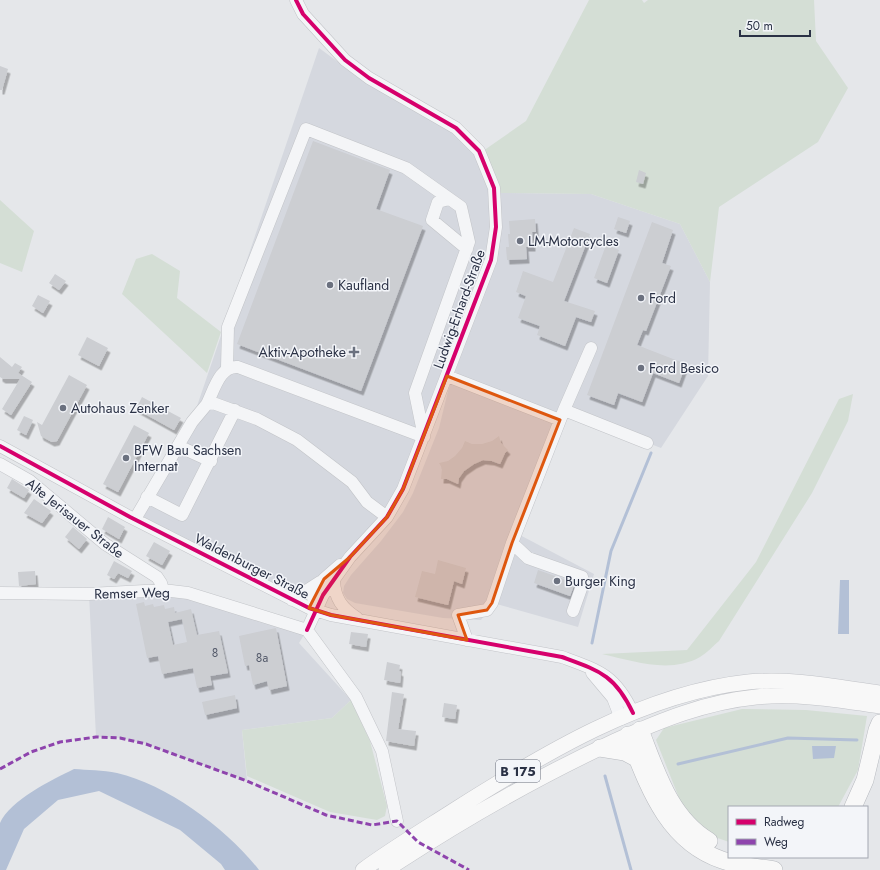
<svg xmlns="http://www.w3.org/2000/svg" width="880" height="870" viewBox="0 0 880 870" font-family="Jost,sans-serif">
<defs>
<filter id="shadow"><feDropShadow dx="2.5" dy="4.5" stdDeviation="0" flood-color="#0004"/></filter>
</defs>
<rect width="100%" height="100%" fill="#e5e7ea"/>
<path fill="#d5d8df" d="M319 48 368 84 455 133 476 157 489 188 492 227 487 259 408 479 315 610 130 517 195 412Z
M500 193 591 194 680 224 710 282 708 376 661 448 564 410 516 533 594 574 578 627 493 603 481 620 443 618 355 603 347 599 343 593 344 586 351 575 381 541 403 512 413 493 439 428 448 391 482 297Z
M163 590 307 630 299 643 351 700 332 718 242 730 247 781 146 744 120 738 96 737 89 594Z"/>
<path fill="#d4ded5" d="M589 0H642L644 3 648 0H814L816 41 848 88 818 142 719 207 710 282 680 224 591 194 500 193 483 151 526 121Z
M0 200 34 231 22 272 0 263Z
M152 254 180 271 177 298 221 332 207 373 122 294 136 259Z
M853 394 848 421 812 493 719 641C713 646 707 653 700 657 670 674 633 661 602 654L687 650 756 562 839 399Z
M351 700 370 741 387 806 385 816 377 820 330 812 247 776 242 730 332 718Z
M742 709 806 710 867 716 858 770 838 807H729V842L709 835 685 813 656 740 664 728Z"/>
<path fill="#b3c0d6" d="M840 580H849V634H838Z
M812 746H836L834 758 813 759Z
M74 769C87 770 103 770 117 773 168 785 227 829 259 870H225L221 864 180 830 99 791 58 800 24 829 6 870H0V823C10 800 52 780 74 769Z"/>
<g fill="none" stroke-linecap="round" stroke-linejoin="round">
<path stroke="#b3c0d6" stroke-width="3" d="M592 643 611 551 651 453
M678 764 788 738 857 740
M605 776 631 870"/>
</g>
<path fill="#ccced2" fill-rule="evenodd" filter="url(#shadow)" d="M0 66 8 69 2 90H0Z
M313 141 390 170 376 209 423 226 361 391 237 344Z
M639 170 646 173 643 184 636 182Z
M618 217 630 221 626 233 614 229Z
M535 219 536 232H532L533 247H526L527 259 507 260 506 247H509L508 234H510L509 221Z
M652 222 673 230 662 263 671 266 646 331 643 330 637 345 686 364 679 383 653 373 642 402 618 393 614 405 587 395Z
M574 228 590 234 564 301 595 311 591 322 576 317 565 346 537 335 540 326 518 318 526 296 516 292 523 271 553 282Z
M606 245 619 250 607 283 594 278Z
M55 274 66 281 59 290 49 283Z
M38 295 50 301 43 313 32 306Z
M87 337 108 348 99 366 78 355Z
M0 357 12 367 15 363 22 367 18 373 32 382 11 415 2 409 20 379H3L0 377Z
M69 375 87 385 57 441 52 442 41 436 37 422 42 425Z
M142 397 181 418 174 430 136 409Z
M24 416 33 420 26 435 17 430Z
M134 425 149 433 118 492 103 484Z
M499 436 501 443 508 450 505 453 500 464 492 461 483 460 474 464 464 471 459 478 458 484 447 479H441L442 468 439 463 448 461 455 456 462 448 465 441 472 444H482L492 441Z
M12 479 29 490 24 498 7 488Z
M34 499 51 511 42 523 24 513Z
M108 517 125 527 119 539 102 529Z
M73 527 87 539 79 549 65 537Z
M154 542 170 551 162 565 146 556Z
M438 560 466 568 462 584 454 581 448 605 415 597 422 571 435 574Z
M114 561 132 571 128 578 118 573 114 579 107 575Z
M538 570 575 583 570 596 534 583Z
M35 571 36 584 19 586 18 572Z
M144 602 145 606 153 604 154 607 164 605 165 609 174 607 175 613 191 609 197 635 219 631 228 673 210 676 212 685 197 688 193 668 162 674 158 656 147 658 136 604ZM182 619 187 642 173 645 168 622Z
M276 628 287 686 269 690 267 681 253 685 249 665 245 666 239 636Z
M351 632 368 634 366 647 349 644Z
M387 662 400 665 399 671 401 672 400 683 384 680Z
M392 692 404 694 398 729 416 731 414 746 386 741Z
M235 695 237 708 205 715 202 702Z
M444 703 457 705 455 719 442 717Z"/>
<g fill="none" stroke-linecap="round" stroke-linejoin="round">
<defs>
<path id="minor" d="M296 0 303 14 345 60 369 78 456 128 479 151 494 188 496 227 491 260 403 489 387 517 350 557 323 595 307 630
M449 199 438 202 432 220 467 249
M227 368 228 327 306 129 406 168 461 207 469 242 415 393 424 437
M447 376 560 420
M207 404C214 390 220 365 238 367L424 437
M564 410 647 443
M0 446 130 517 309 608 331 615 562 657C600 671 615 675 633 713
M178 446 211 461
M0 464 30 481 105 544 157 577 161 583 163 590
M147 497 182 515 235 410
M135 519 192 422 207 404 213 403 257 419 297 440 352 482 367 502 387 517
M512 543 528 558 582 577 583 583 573 611
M334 581C335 599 342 608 357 618
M0 593 89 594 163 590 188 593 307 630 356 697 382 751 397 821
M313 598 324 579 340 565
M292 600 320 582
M467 640 458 615 487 610 492 603 512 543 564 410 591 348
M592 673 613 698 621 719"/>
<path id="major" d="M363 870C393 848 425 829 456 809 543 754 644 693 748 682 793 678 836 687 880 693
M386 870C459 822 535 778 615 741 661 720 706 702 756 697 798 693 839 700 880 706"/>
<path id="highway" d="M640 730C656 770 669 817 709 841
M628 735C648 785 666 841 722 860 739 866 756 867 774 870
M600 748 625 752 638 759
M853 807 865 780 877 730 880 723"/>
</defs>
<use href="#minor" stroke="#c2c4c8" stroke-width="13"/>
<use href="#major" stroke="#c1c3c8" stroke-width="16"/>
<use href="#highway" stroke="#b7babf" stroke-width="18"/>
<use href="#minor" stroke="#f4f5f7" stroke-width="12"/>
<use href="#major" stroke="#f8f8f8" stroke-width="15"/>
<use href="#highway" stroke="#f8f8f8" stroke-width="17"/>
<path stroke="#8e44ad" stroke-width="3" stroke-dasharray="6 3" stroke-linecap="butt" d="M0 769 31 752 60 742 96 737 120 738 146 744 247 781 326 815 372 825 397 821 418 842 469 870"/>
<defs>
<path id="cycleway" d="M296 0 303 14 345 60 369 78 456 128 479 151 494 188 496 227 491 260 403 489 387 517 350 557 323 595 307 630
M0 446 130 517 309 608 331 615 562 657C600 671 615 675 633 713"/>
</defs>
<use href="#cycleway" stroke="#f3f5f9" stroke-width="6"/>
<use href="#cycleway" stroke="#d6006c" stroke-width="4"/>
</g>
<path fill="#de570f" fill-opacity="0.2" stroke="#de570f" stroke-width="3" stroke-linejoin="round" d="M447 376 560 420 512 543 492 603 487 610 458 615 467 640 331 615 309 608 324 579 350 557 387 517 403 489Z"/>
<g fill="#6b717f" stroke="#f3f5f9" stroke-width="1.5">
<circle cx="520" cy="241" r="4"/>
<circle cx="330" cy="285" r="4"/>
<circle cx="641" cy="298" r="4"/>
<path d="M352 346h4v4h4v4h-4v4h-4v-4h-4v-4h4z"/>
<circle cx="641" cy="368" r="4"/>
<circle cx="63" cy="408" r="4"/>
<circle cx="126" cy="458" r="4"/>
<circle cx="557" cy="581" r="4"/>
</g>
<g text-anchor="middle" stroke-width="3" stroke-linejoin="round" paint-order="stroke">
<g font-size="12" fill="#545a6a">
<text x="215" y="657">8</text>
<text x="262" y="662">8a</text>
</g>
<rect fill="#f3f5f9" stroke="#666c7b" stroke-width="1" x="496" y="760" width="44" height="22" rx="3"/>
<g font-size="13" font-weight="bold" fill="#2a3145">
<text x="518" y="776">B 175</text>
</g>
<g font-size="14" fill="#2a3145" stroke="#f3f5f9" text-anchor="start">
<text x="528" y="246">LM-Motorcycles</text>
<text x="338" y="290">Kaufland</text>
<text x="649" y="303">Ford</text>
<text x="346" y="357" text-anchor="end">Aktiv-Apotheke</text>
<text x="649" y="373">Ford Besico</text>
<text x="71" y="413">Autohaus Zenker</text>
<text x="134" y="455">BFW Bau Sachsen<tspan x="134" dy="16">Internat</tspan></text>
<text x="565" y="586">Burger King</text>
</g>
<g font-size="14" fill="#2a3145" stroke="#f3f5f9">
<text transform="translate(459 309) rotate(-70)" y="5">Ludwig-Erhard-Straße</text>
<text transform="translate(75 518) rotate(38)" y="5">Alte Jerisauer Straße</text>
<text transform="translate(252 566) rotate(27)" y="5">Waldenburger Straße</text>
<text transform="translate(132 593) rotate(-1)" y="5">Remser Weg</text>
</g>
</g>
<rect x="728" y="806" width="140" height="52" fill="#f3f5f9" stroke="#a3a7b1"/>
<rect x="736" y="819" width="20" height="6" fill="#d6006c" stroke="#a3a7b1"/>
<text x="764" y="826" font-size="12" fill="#2a3145">Radweg</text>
<rect x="736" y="839" width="20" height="6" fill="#8e44ad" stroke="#a3a7b1"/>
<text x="764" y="846" font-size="12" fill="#2a3145">Weg</text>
<path d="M740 30v6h70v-6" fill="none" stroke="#2a3145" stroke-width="2"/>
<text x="746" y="30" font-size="12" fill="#2a3145" stroke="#f3f5f9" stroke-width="3" paint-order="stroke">50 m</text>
</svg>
